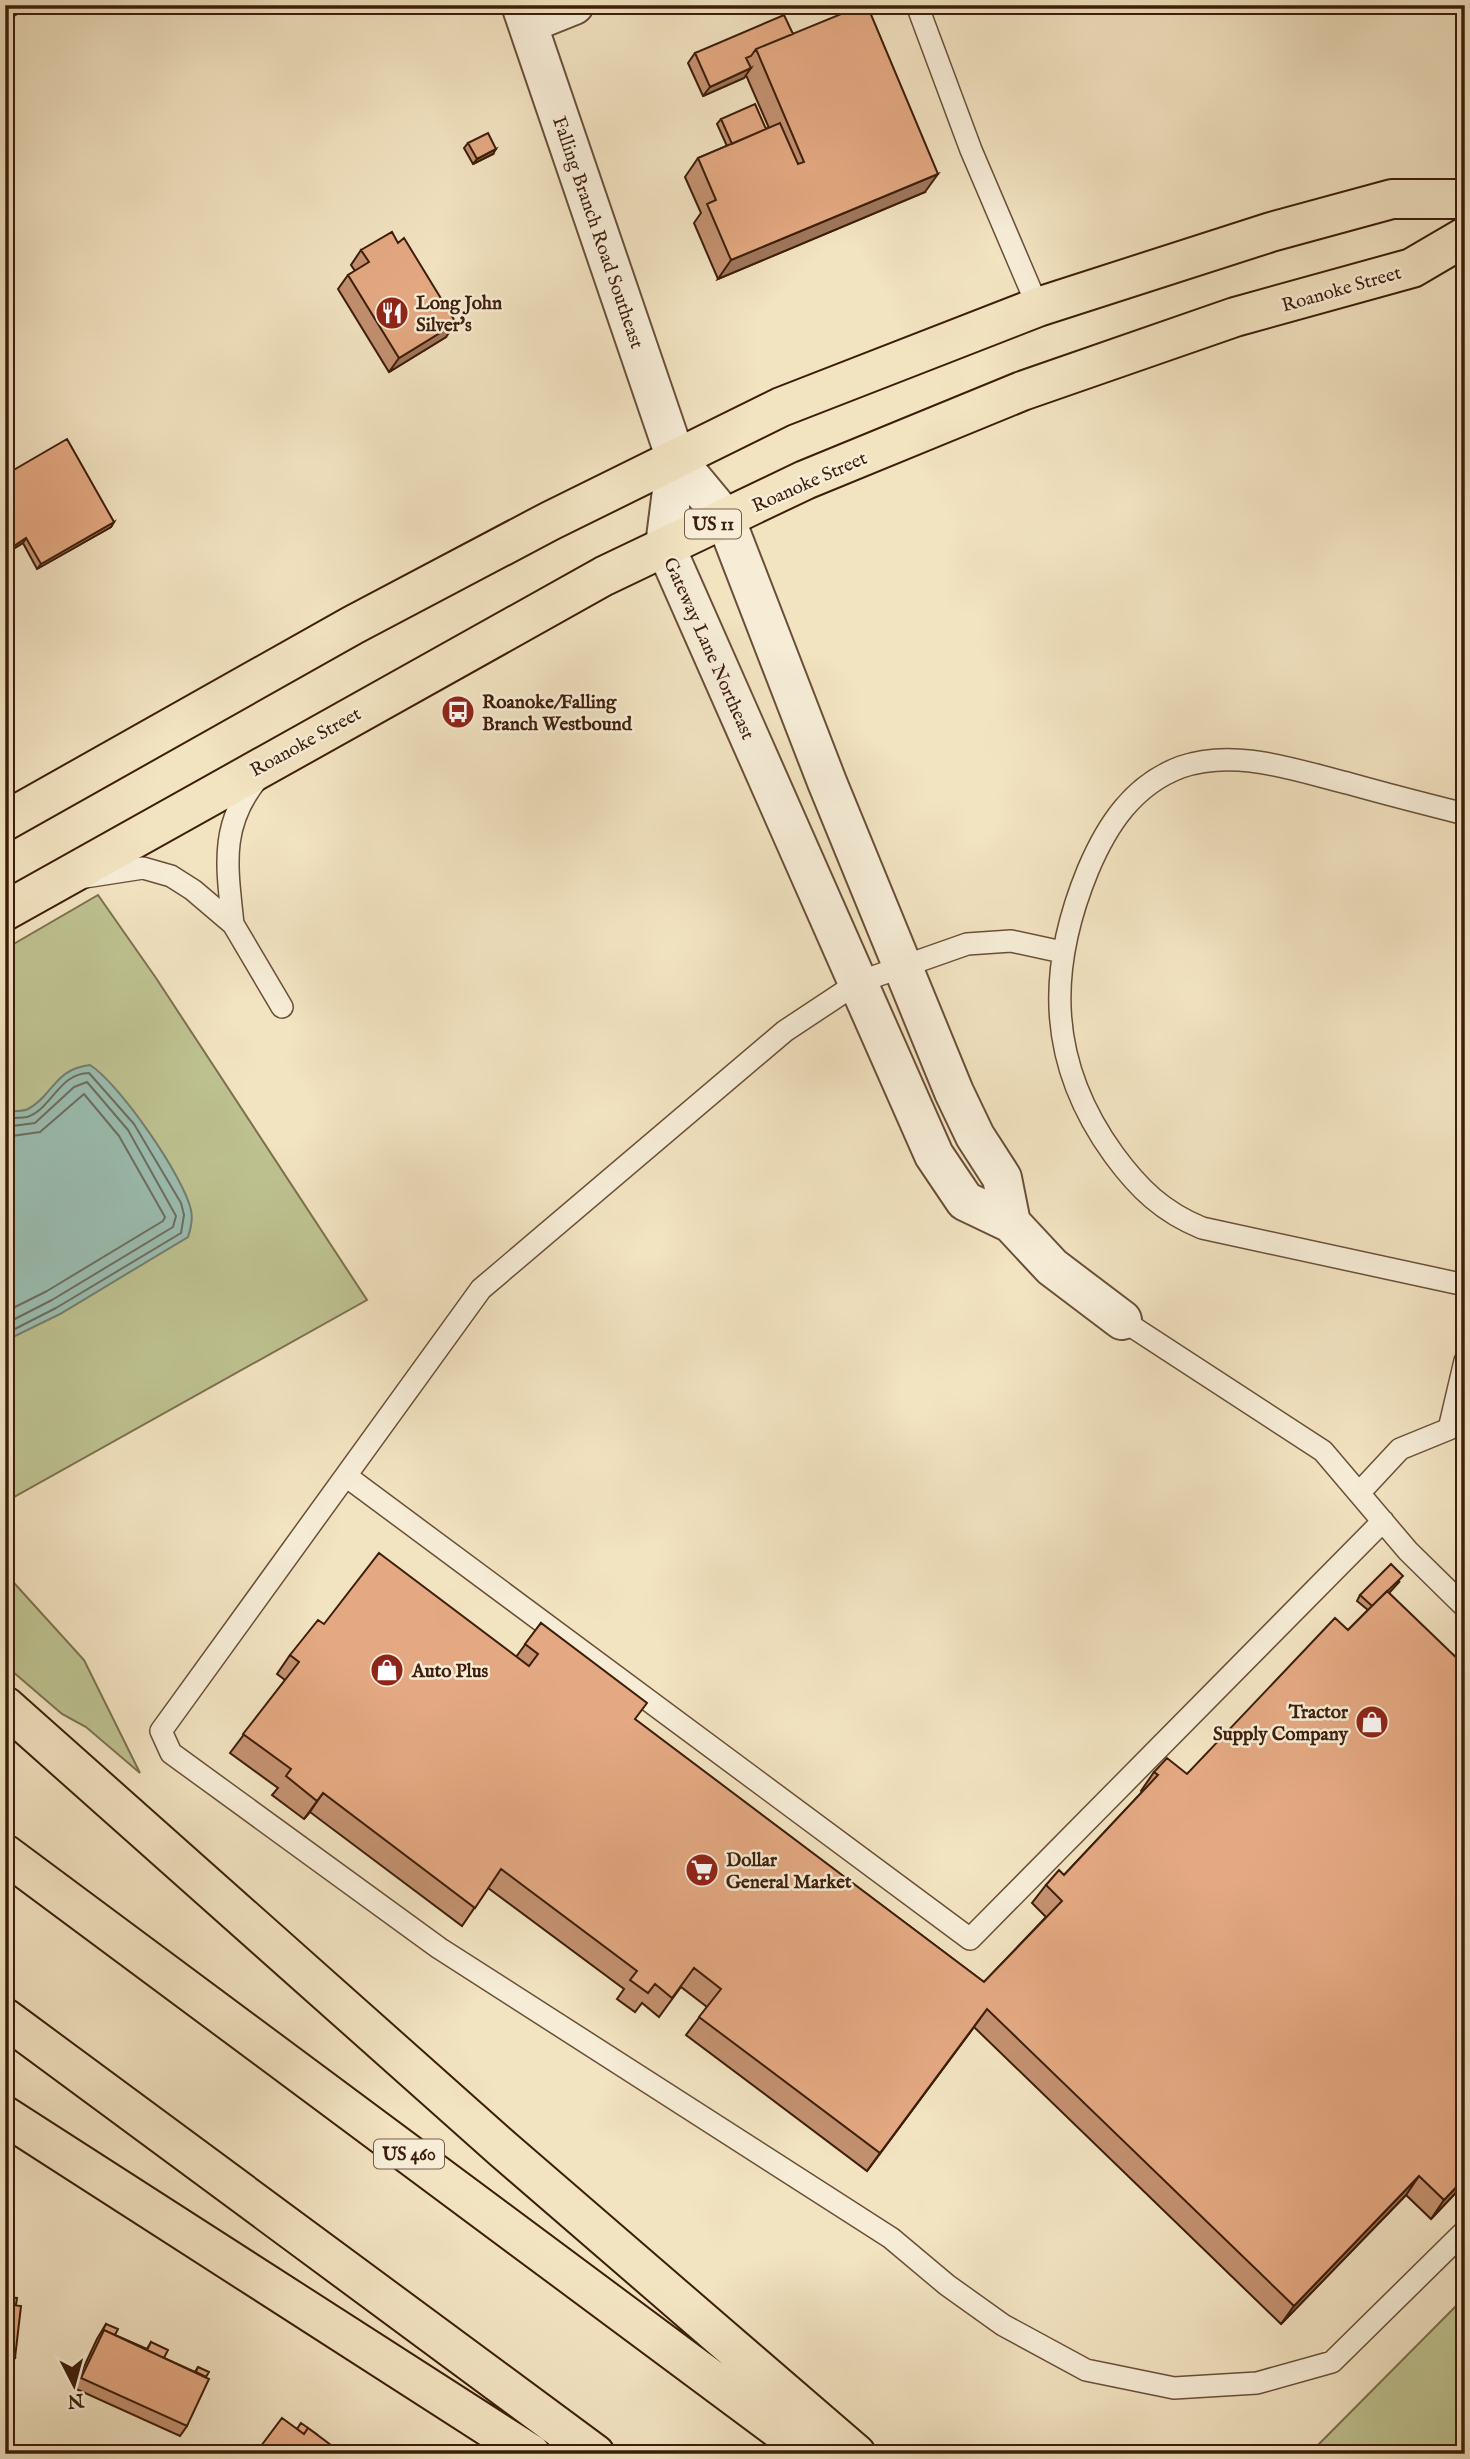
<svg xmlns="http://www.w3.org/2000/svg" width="1470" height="2459" viewBox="0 0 1470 2459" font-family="'IM FELL English',serif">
<rect width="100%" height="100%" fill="#f2e3c1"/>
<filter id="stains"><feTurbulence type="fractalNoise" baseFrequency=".00286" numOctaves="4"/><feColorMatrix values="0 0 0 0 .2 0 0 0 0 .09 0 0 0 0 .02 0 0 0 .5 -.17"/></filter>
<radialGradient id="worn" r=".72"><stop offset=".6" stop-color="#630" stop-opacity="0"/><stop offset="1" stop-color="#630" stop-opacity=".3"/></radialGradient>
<path fill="#bec391" stroke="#7e704e" stroke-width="2" d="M98 895 156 978 367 1300 5 1502V949Z
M5 1573 84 1660 140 1773 86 1727 62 1714 5 1665Z
M1465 2297V2454H1309Z"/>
<path fill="#9bbeb2" stroke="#757e6f" stroke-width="2" d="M90 1065C119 1083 184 1177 191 1210 193 1219 191 1228 188 1237L60 1314 5 1341V1111C11 1111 22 1112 28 1109 53 1096 54 1069 90 1065Z"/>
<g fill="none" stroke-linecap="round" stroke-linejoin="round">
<path stroke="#6c6e5e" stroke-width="2" d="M5 1118C12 1118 21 1118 27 1117 51 1110 59 1073 89 1073L134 1124 181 1203 184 1215 181 1233 56 1308 5 1334
M5 1127 35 1123 74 1087 87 1082 128 1130 176 1216 173 1227 52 1300 5 1324
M5 1137 40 1132 84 1094 119 1136 165 1217 163 1221 47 1291 5 1312"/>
<defs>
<path id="service" d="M917 5 971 150 1038 307
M1465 814C1425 804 1386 794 1347 783 1294 770 1235 748 1181 767 1133 785 1107 825 1088 870 1046 972 1048 1064 1114 1155 1139 1189 1163 1212 1202 1228L1465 1285
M85 877 143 868 171 876 193 890 233 924 282 1007
M233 924C227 867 219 825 258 778
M1062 952 1011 941 967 944 859 982 785 1031 481 1289 161 1731 171 1753 439 1948 891 2238 947 2285 1003 2325 1086 2370 1174 2388 1257 2383 1332 2362 1465 2231
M1122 1320 1323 1451 1408 1551 1465 1607
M346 1476 970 1939 1383 1521
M1359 1493 1400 1449 1449 1429 1465 1361"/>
<path id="minor" d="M521 5 676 459 725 518 827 782 954 1092 975 1136 1002 1178 1011 1223
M529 23 574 5
M676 459 665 546 934 1155 965 1201 1011 1223 1052 1267 1122 1320"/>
<path id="primary" d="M5 821 353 625 550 521 781 407 1038 307 1271 232 1392 199H1465
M5 911 604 576 805 480 1022 391 1235 317 1412 268 1465 237"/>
<path id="motorway" d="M5 1706 504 2150 856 2454
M5 1854 812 2454
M5 2018 595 2454
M5 2116 531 2454"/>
</defs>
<use href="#service" stroke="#6a4f38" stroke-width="24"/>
<use href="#minor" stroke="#6a4f38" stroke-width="42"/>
<use href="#primary" stroke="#3d1e0a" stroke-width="42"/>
<use href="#motorway" stroke="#3d1e0a" stroke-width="42"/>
<use href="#service" stroke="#f7edd7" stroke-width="21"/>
<use href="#minor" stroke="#f7edd7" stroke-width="38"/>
<use href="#primary" stroke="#f2e3c1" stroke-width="38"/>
<use href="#motorway" stroke="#f2e3c1" stroke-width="38"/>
</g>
<path fill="#c49170" stroke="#3d1e0a" stroke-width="2" d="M793 34 925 192 718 279 694 223 701 213 685 177 698 158 727 146 717 124 721 119 766 129 769 128 746 75 744 78 703 96 688 63 695 53Z
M468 143 493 154 473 164 464 148Z
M361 250 446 337 389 372 338 289 348 275 355 271 351 265Z
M5 475 114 522 111 527 37 569 23 543 5 554Z
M1400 1581 1389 1593 1465 2183 1431 2219 1406 2195 1281 2324 974 2027 867 2171 686 2035 707 2007 681 1987 659 2017 642 2003 635 2012 617 1999 624 1989 488 1888 462 1926 310 1812 304 1819 272 1795 278 1788 230 1753 285 1680 277 1674 290 1655 324 1624 516 1657 541 1623 635 1720 984 1982 1046 1917 1032 1903 1046 1885 1064 1875 1142 1792 1141 1791 1154 1772 1187 1774 1348 1630 1368 1610 1357 1601 1360 1595Z
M106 2324 115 2335 147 2349 151 2342 164 2358 195 2372 198 2367 187 2426 180 2436 74 2388 97 2339Z"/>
<path fill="#a0765b" stroke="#3d1e0a" stroke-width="2" d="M14 5H33L5 21V10Z
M751 68 744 78 703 96 710 87Z
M496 149 493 154 473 164 477 159Z
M938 174 925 192 718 279 731 260Z
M456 323 446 337 389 372 399 358Z
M114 522 111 527 37 569 41 564Z
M26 538 23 543 5 554V552Z
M323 1793 310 1812 304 1819 317 1801Z
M987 2009 974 2027 867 2171 880 2153Z
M1419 2176 1406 2195 1281 2324 1294 2306Z
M1465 2178V2183L1431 2219 1444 2200Z
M5 2357 15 2358 8 2368H5Z"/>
<path fill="#e4a982" stroke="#3d1e0a" stroke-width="2" d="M5 5H14L5 10Z
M863 5H867L938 174 731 260 707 204 716 200 698 158 780 123 798 164 804 162 756 49Z
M784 15 793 34 756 49 751 56 746 58 751 68 710 87 695 53Z
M755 104 766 129 732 144 721 119Z
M488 133 496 149 477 159 468 143Z
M392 232 398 243 404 238 456 323 399 358 348 275 369 262 361 250Z
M67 439 114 522 41 564 26 538 5 552V508L10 506 5 498V475Z
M379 1553 529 1666 538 1654 525 1644 541 1623 647 1703 635 1719 984 1982 1062 1901 1046 1885 1059 1870 1064 1875 1158 1775 1154 1772 1167 1758 1187 1774 1335 1618 1348 1630 1387 1591 1465 1666V2178L1444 2200 1419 2176 1294 2306 987 2009 880 2153 699 2017 721 1989 694 1968 672 1998 655 1984 648 1993 630 1980 637 1971 501 1869 475 1908 323 1793 317 1801 286 1776 291 1769 243 1734 299 1662 290 1655 318 1620 324 1624Z
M1391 1564 1403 1576 1372 1606 1360 1595Z
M6 2297 17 2298 16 2305 5 2304Z
M5 2304 21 2306 15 2358 5 2357Z
M106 2324 118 2329 115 2335 104 2330 102 2332Z
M104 2330 209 2379 187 2426 81 2378Z
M151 2342 168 2350 164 2358 147 2350Z
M198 2367 209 2372 206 2377 196 2372Z
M282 2418 304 2434 308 2428 343 2454H255Z
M301 2423 318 2435 308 2428 304 2434 297 2429Z"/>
<defs>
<symbol id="restaurant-disc" viewBox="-11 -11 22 22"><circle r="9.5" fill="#8f2418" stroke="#f7edd7"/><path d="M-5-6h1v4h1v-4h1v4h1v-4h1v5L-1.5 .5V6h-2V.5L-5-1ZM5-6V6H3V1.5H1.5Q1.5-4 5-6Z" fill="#fff"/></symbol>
<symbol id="bus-disc" viewBox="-11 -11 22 22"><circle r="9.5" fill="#8f2418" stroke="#f7edd7"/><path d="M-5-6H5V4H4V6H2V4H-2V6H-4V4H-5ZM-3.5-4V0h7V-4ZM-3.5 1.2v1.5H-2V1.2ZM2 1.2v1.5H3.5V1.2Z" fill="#fff"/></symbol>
<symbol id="shop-disc" viewBox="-11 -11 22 22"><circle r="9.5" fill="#8f2418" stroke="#f7edd7"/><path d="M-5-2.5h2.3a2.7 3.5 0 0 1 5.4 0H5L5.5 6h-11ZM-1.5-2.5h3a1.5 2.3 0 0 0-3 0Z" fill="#fff"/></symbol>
<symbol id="supermarket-disc" viewBox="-11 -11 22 22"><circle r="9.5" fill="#8f2418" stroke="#f7edd7"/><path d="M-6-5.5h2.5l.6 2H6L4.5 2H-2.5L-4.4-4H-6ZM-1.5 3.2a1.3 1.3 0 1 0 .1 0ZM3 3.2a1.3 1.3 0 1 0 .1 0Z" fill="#fff"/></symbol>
</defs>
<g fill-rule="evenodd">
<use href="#restaurant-disc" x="373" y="294" width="38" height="38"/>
<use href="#bus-disc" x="439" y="693" width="38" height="38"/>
<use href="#shop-disc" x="368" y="1651" width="38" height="38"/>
<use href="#shop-disc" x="1353" y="1703" width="38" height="38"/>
<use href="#supermarket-disc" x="683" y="1851" width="38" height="38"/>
</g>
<g text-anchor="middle" stroke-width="5" stroke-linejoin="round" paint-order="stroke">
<g fill="#f7edd7" stroke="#755c48" stroke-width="2">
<rect x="685" y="509.5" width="56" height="29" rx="5"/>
<rect x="374" y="2139.5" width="70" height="29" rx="5"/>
</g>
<g font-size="18" font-weight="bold" fill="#3d1e0a">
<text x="713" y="530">US 11</text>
<text x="409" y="2160">US 460</text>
</g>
<g font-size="19" fill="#3d1e0a" stroke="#f7edd7">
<text transform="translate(599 232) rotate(71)" y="7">Falling Branch Road Southeast</text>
<text transform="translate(1341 288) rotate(-16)" y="7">Roanoke Street</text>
<text transform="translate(809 481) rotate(-24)" y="7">Roanoke Street</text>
<text transform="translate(710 648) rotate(66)" y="7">Gateway Lane Northeast</text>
<text transform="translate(305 741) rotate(-29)" y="7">Roanoke Street</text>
</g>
<g font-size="19" font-weight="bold" fill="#3d1e0a" stroke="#f7edd7" text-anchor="start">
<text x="416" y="309">Long John<tspan x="416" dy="22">Silver's</tspan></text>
<text x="482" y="708">Roanoke/Falling<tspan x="482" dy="22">Branch Westbound</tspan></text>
<text x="412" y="1677">Auto Plus</text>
<text x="1348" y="1718" text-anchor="end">Tractor<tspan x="1348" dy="22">Supply Company</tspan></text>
<text x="726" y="1866">Dollar<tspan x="726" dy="22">General Market</tspan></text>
</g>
</g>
<rect width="1470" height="2459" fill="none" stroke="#f2e3c1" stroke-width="28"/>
<rect x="7" y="7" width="1456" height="2445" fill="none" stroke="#3d1e0a" stroke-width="3.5"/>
<rect x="14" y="14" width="1442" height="2431" fill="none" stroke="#3d1e0a" stroke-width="2"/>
<g transform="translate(74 2385) rotate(174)" stroke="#f7edd7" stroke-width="5" paint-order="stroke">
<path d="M0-5L12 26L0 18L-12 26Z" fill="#3d1e0a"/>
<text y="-10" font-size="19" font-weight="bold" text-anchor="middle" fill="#3d1e0a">N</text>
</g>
<rect width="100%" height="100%" filter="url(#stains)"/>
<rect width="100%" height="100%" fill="url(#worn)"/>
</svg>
